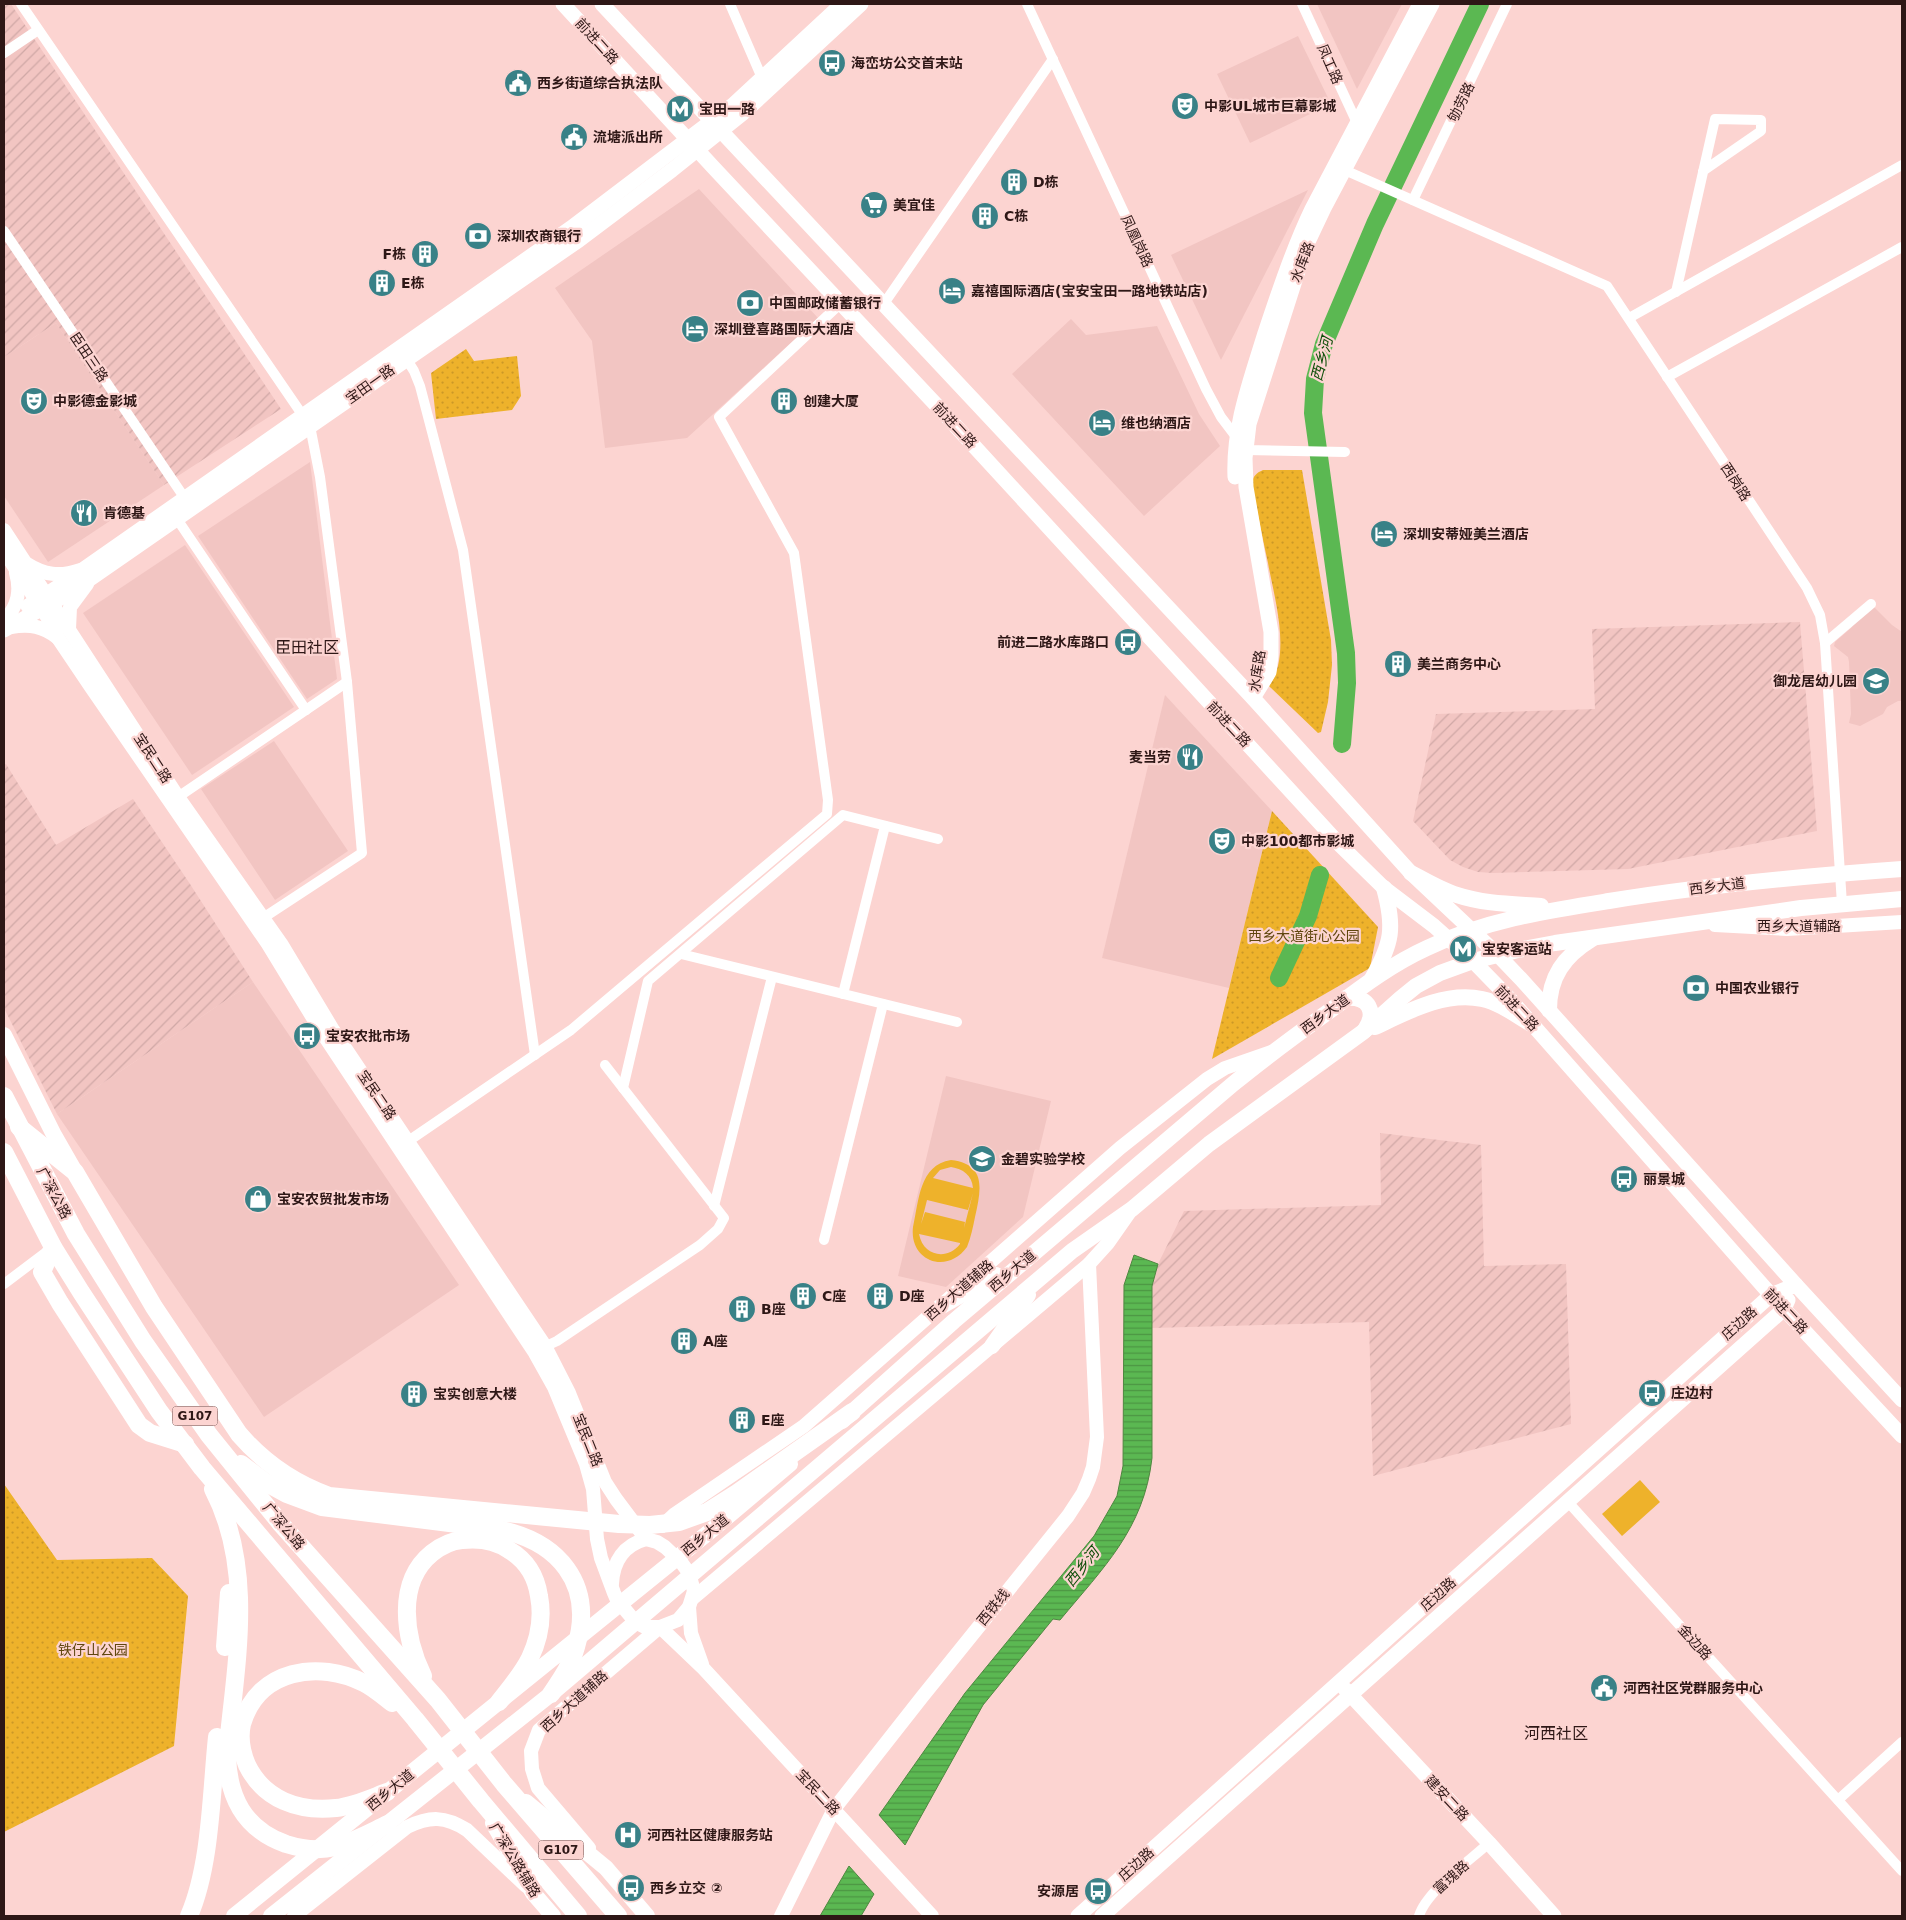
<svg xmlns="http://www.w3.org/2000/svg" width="1906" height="1920" viewBox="0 0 1906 1920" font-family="'DejaVu Sans','Noto Sans SC',sans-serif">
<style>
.built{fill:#f2c5c2}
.industrial{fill:url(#industrial-furrows)}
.grass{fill:#eeb22b;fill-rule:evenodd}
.park{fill:url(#park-dots)}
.water{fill:url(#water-rules);stroke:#4e8840}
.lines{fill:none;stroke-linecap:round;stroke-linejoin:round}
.river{stroke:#5bb852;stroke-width:18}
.minor{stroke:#fff;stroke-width:10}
.tertiary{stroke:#fff;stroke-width:14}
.secondary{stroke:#fff;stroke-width:15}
.primary{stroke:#fff;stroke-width:16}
.trunk{stroke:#fff;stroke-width:18}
.labels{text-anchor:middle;stroke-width:4.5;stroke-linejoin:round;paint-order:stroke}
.shield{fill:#fcd4d1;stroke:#6c504e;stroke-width:1}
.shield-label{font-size:12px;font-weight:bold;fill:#2e1716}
.street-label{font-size:14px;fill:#2e1716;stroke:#fcd4d1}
.poi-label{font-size:14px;font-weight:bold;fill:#2e1716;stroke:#fcd4d1;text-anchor:start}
.park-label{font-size:14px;fill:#60460e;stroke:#fcd4d1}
.water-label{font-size:15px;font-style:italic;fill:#0d4e08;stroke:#fcd4d1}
.quarter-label{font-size:16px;fill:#2e1716;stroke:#fcd4d1}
</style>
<defs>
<pattern id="industrial-furrows" width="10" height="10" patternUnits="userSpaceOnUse" patternTransform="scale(1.25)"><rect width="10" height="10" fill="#f2c5c2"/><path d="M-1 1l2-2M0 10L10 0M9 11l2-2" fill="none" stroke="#d0a8a6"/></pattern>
<pattern id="park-dots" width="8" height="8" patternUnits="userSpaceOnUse" patternTransform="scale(1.25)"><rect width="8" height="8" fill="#eeb22b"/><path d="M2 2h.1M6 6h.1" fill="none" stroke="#cc9826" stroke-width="1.8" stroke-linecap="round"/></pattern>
<pattern id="water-rules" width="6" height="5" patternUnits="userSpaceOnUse" patternTransform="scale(1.25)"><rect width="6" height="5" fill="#5bb852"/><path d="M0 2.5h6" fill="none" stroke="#4c9543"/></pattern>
</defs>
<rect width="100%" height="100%" fill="#fcd4d1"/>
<g class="built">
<path d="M1317 4H1402L1357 89Z"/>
<path d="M1298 36 1331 104 1250 143 1217 74Z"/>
<path d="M699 189 818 318 687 438 605 448 592 341 555 288Z"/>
<path d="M1308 190 1221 360 1171 255Z"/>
<path d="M1071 319 1086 335 1157 326 1199 414 1220 446 1144 516 1012 374Z"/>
<path d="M56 323 164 485 48 562 4 496V357Z"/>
<path d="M310 462 337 679 307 699 198 536Z"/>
<path d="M185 545 294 707 192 775 83 613Z"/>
<path d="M1871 604 1892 625 1902 632V701H1898L1887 707 1883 714 1860 726 1849 723 1851 714 1849 662 1848 657 1834 646 1835 642 1851 628Z"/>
<path d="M1165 695 1272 811 1229 988 1102 958Z"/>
<path d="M274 741 348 851 275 900 201 789Z"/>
<path d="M253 982 459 1285 264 1417 57 1114Z"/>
<path d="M946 1076 1051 1101 1023 1217 946 1287 898 1276Z"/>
</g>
<g class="industrial">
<path d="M4 4H11L281 409 164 485 56 323 4 357Z"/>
<path d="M1800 622 1817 831 1628 869 1493 873 1478 872 1463 867 1450 860 1413 821 1436 714 1595 709 1592 629Z"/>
<path d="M6 764 56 845 133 799 190 884 253 982 57 1114 4 1008V765Z"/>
<path d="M1380 1133 1481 1145 1484 1266 1566 1264 1571 1424 1373 1476 1369 1322 1152 1328V1285L1158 1264 1184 1211 1381 1205Z"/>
</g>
<g class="grass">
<path d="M951 1160C987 1164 981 1190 975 1217 973 1227 971 1237 967 1247 947 1275 909 1261 913 1227 919 1201 919 1165 951 1160ZM951 1167C963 1169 972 1175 973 1188L933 1178 940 1170ZM973 1193 964 1228 965 1222 925 1212 921 1224 927 1200 968 1210ZM919 1234 960 1243V1244C947 1261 923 1256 919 1234Z"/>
<path d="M1640 1480 1660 1502 1622 1536 1602 1514Z"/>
</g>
<g class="park">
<path d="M466 349 474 361 517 356 521 396 512 410 436 419 431 373Z"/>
<path d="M1263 470H1302L1331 640 1332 665 1328 702 1321 732 1318 733 1269 686C1292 655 1274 597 1268 563 1262 536 1257 510 1252 484 1253 476 1256 473 1263 470Z"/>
<path d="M1272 811 1378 927 1370 968 1212 1059Z"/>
<path d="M4 1484 57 1560 152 1558 188 1596 174 1746 4 1832Z"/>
</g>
<g class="water">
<path d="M1134 1255 1158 1264 1152 1286V1458C1144 1529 1103 1568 1060 1620L1053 1619 983 1705 905 1845 879 1815 965 1693 1094 1536 1117 1496 1123 1466 1124 1285Z"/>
<path d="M849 1866 874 1894 861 1916H820Z"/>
</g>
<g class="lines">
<g class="river">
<path d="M1342 744 1347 683 1346 653 1313 413 1315 379 1324 344 1375 224 1480 4"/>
<path d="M1279 978 1308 916 1320 875"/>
</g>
<g class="minor">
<path d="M21 4 310 426 320 477 347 682 362 853 263 918"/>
<path d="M730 4 762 78"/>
<path d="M1027 4 1206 389 1221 417 1246 450 1345 452"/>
<path d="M1302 4 1357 123"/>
<path d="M4 53 38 30"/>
<path d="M1340 168 1607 286 1807 588 1820 615 1825 643 1842 904"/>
<path d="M1413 200 1507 4"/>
<path d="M4 231 188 503"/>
<path d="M1676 292 1715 119 1761 120V131L1703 171"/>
<path d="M883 305 1053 59"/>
<path d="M1629 318 1902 165"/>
<path d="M404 355 414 371 420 386 463 550 535 1055"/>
<path d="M1667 377 1902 247"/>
<path d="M177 519 306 710"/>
<path d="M1825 643 1871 604"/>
<path d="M178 797 347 682"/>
<path d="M681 954 957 1022"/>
<path d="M843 994 885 826"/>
<path d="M623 1088 648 981 843 815 938 839"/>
<path d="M404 1144 571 1030 827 814 828 800 794 553 719 417 841 303"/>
<path d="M714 1206 772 977"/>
<path d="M824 1240 883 1004"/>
<path d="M4 1284 49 1250"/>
<path d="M540 1349 557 1341 700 1245 718 1229 724 1218 605 1065"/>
<path d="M1568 1502 1902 1871"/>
<path d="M1838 1800 1902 1742"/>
<path d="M1419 1916C1426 1892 1469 1861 1489 1843"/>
</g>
<g class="tertiary">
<path d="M4 530 178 797 282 945 333 1030 545 1346 569 1393 605 1482 616 1499 646 1539 657 1542 665 1547 681 1562 689 1573 694 1591 689 1607 691 1633 702 1664"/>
<path d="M4 551 49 620 58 638 91 687 268 944 321 1031 535 1353 554 1387 586 1464 593 1489 597 1539 601 1558 614 1593 617 1600 633 1619 639 1624 645 1627H660L704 1669 932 1916"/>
<path d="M27 564C44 575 60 577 80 570"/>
<path d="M6 619C18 605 21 591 16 573"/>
<path d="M11 627C30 624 43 626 58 638"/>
<path d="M69 629 70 607 87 584"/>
<path d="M1715 925 1787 929 1902 922"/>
<path d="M662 1526 675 1514 804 1426 1120 1148 1207 1079 1225 1068 1271 1052"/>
<path d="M612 1584C613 1561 624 1545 646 1539"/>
<path d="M692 1599 1089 1264 1108 1243 1129 1213"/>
<path d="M589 1848 538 1788 532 1769 531 1751 539 1730 660 1627 678 1620 689 1607"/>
<path d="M294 1916 407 1827C430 1816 445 1816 467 1830L526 1886"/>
<path d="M781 1916 834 1809 922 1697 1068 1516 1083 1493 1089 1479 1093 1467 1097 1437 1089 1264"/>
</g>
<g class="secondary">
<path d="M563 4 713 167 940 409 1341 846 1384 888 1434 926 1473 961 1509 998 1771 1295 1902 1436"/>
<path d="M602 4 1253 698 1411 873 1498 955 1521 979 1796 1285 1902 1400"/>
<path d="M1235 477C1233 426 1250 382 1265 333 1279 291 1293 249 1312 209L1420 4"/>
<path d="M28 606 64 583 571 228 733 105 842 4"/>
<path d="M4 630 71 592 579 240 672 170 742 114 861 4"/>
<path d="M1253 698 1269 672 1271 656V632L1246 487 1245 458 1249 424 1306 246 1324 208 1432 4"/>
<path d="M1345 1689 1489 1843 1554 1916"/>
<path d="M1078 1916 1771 1295 1796 1285"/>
<path d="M1102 1916 1784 1309 1788 1300"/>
</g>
<g class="primary">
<path d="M1411 873C1426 881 1441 890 1457 895 1484 904 1513 904 1541 906"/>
<path d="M1372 979C1392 943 1395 928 1384 888"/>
<path d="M1346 998C1369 996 1377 1012 1365 1030"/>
<path d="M1549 1010C1549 977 1564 956 1592 939"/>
<path d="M1375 1027C1407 1012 1445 991 1482 999 1501 1003 1517 1016 1533 1025"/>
<path d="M4 1035 54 1135 74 1170"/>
<path d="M940 1307 996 1275"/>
<path d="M992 1346 1028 1295"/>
<path d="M842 1421 954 1321 1233 1084C1266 1057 1300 1032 1335 1007 1364 985 1394 963 1427 948 1486 920 1546 911 1609 901 1707 885 1804 876 1902 869"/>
<path d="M526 1802 606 1868 647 1916"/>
<path d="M493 1823 533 1893 553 1916"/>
<path d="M234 1916 714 1528 790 1464"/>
<path d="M271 1916 551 1694 1072 1251 1132 1209 1209 1144 1363 1032 1400 999 1416 986 1440 973 1473 961 1518 950 1555 943 1801 908 1902 899"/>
</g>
<g class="trunk">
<path d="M4 1096 76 1234 143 1341 209 1435 281 1524 438 1700 504 1784 618 1916"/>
<path d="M19 1127 75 1172 154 1307 239 1434C264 1463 293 1483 329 1496L619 1524 650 1525 679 1522 707 1512 737 1493 852 1412"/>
<path d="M4 1152 53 1247 81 1292 159 1411 202 1468 415 1719 481 1801 578 1916"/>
<path d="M53 1247 42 1272 60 1303 139 1425 150 1433 185 1444"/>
<path d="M241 1464 265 1482 287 1494 322 1507 497 1529C558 1541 595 1583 576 1647 571 1665 561 1679 551 1694"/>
<path d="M213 1489C256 1571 235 1667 227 1755 228 1797 244 1829 286 1844 302 1849 319 1851 335 1847 353 1842 371 1832 388 1824"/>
<path d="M225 1647 229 1593"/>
<path d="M423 1676C405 1639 395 1583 432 1553 441 1546 450 1541 462 1540 480 1538 495 1540 509 1550 526 1560 536 1576 539 1596 543 1617 539 1639 530 1658 522 1674 510 1688 499 1702"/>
<path d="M387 1792C371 1798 354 1806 336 1808 299 1812 264 1800 247 1765 242 1753 239 1737 242 1724 258 1669 319 1660 364 1683 374 1688 383 1696 392 1703"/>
<path d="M189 1916C211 1865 211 1794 217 1737"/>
</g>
</g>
<defs>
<g id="bus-disc" transform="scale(1.4375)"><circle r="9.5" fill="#398187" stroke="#fcd4d1"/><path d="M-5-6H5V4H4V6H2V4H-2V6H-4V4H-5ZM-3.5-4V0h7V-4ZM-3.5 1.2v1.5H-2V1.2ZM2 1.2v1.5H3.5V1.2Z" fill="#fff"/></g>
<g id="civic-disc" transform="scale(1.4375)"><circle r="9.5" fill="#398187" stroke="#fcd4d1"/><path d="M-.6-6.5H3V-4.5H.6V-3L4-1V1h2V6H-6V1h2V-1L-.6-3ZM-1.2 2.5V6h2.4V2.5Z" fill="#fff"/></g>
<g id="theatre-disc" transform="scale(1.4375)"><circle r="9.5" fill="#398187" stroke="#fcd4d1"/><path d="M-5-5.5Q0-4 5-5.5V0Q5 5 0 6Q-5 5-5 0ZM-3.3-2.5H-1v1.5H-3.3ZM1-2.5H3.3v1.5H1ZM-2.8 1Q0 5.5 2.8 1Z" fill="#fff"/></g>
<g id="metro-disc" transform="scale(1.4375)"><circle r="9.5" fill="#398187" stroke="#fcd4d1"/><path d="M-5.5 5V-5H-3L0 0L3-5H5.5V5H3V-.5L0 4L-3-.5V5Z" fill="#fff"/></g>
<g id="building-disc" transform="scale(1.4375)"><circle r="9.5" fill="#398187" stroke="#fcd4d1"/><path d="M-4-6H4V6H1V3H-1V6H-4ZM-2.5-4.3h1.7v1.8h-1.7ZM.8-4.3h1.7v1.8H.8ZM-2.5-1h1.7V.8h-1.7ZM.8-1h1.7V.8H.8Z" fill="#fff"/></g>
<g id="supermarket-disc" transform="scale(1.4375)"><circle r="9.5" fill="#398187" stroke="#fcd4d1"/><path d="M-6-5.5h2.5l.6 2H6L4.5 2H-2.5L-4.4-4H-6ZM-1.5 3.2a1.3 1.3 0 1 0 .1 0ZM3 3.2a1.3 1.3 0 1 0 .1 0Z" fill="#fff"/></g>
<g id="bank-disc" transform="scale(1.4375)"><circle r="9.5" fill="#398187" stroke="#fcd4d1"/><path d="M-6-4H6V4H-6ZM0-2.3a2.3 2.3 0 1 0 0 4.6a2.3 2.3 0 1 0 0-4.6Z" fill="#fff"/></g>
<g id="hotel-disc" transform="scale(1.4375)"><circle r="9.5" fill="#398187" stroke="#fcd4d1"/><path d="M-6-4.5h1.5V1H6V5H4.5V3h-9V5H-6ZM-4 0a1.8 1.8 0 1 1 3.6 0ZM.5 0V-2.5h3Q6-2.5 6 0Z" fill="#fff"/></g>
<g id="restaurant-disc" transform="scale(1.4375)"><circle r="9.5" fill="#398187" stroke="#fcd4d1"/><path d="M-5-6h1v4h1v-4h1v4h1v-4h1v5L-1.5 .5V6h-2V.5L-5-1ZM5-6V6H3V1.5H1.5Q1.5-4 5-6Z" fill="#fff"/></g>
<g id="school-disc" transform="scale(1.4375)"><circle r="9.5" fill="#398187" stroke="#fcd4d1"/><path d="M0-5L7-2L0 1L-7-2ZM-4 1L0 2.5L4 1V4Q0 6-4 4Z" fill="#fff"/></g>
<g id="shop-disc" transform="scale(1.4375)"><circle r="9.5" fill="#398187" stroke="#fcd4d1"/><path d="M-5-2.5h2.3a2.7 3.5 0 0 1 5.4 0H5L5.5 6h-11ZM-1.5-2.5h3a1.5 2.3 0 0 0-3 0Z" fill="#fff"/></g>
<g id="hospital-disc" transform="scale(1.4375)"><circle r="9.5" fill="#398187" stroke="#fcd4d1"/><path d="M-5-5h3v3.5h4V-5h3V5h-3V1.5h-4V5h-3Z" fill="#fff"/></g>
</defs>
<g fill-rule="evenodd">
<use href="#bus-disc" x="832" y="63"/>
<use href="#civic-disc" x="518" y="83"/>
<use href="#theatre-disc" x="1185" y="106"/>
<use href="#metro-disc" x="680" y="109"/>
<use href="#civic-disc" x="574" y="137"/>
<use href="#building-disc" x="1014" y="182"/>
<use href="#supermarket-disc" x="874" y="205"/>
<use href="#building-disc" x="985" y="216"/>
<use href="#bank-disc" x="478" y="236"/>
<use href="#building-disc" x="425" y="254"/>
<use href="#building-disc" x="382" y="283"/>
<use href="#hotel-disc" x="952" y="291"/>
<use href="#bank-disc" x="750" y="303"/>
<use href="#hotel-disc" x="695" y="329"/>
<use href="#theatre-disc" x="34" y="401"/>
<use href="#building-disc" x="784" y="401"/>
<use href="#hotel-disc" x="1102" y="423"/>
<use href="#restaurant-disc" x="84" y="513"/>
<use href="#hotel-disc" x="1384" y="534"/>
<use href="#bus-disc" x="1128" y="642"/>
<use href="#building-disc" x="1398" y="664"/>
<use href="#school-disc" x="1876" y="681"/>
<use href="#restaurant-disc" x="1190" y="757"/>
<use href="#theatre-disc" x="1222" y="841"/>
<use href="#metro-disc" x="1463" y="949"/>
<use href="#bank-disc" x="1696" y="988"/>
<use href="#bus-disc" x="307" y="1036"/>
<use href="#school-disc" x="982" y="1159"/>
<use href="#bus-disc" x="1624" y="1179"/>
<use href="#shop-disc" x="258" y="1199"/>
<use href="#building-disc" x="803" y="1296"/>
<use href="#building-disc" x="880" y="1296"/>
<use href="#building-disc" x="742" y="1309"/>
<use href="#building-disc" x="684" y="1341"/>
<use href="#bus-disc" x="1652" y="1393"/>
<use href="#building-disc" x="414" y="1394"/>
<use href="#building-disc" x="742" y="1420"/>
<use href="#civic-disc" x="1604" y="1688"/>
<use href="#hospital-disc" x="628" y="1835"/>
<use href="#bus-disc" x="631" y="1888"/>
<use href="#bus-disc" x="1098" y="1891"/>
</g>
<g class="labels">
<g class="shield">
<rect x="172.5" y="1406.5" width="45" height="19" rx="4"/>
<rect x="538.5" y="1840.5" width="45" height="19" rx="4"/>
</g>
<g class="shield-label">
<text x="195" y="1420">G107</text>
<text x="561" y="1854">G107</text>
</g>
<g class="street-label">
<text transform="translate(597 41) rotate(48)" y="5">前进二路</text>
<text transform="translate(1330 64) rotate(66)" y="5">凤工路</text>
<text transform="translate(1461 102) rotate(-64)" y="5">劬劳路</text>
<text transform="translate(1137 241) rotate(65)" y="5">凤凰岗路</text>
<text transform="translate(1302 262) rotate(-69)" y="5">水库路</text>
<text transform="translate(89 357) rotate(56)" y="5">臣田三路</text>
<text transform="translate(370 384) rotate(-35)" y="5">宝田一路</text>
<text transform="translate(955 425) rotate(47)" y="5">前进二路</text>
<text transform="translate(1736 482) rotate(57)" y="5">西岗路</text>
<text transform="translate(1257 671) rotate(-81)" y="5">水库路</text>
<text transform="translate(1229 724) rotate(47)" y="5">前进二路</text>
<text transform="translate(153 758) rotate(57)" y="5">宝民二路</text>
<text transform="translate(1717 886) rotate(-7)" y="5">西乡大道</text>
<text x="1799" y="931">西乡大道辅路</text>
<text transform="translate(1517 1008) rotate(47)" y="5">前进二路</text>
<text transform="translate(1325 1014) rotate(-36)" y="5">西乡大道</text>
<text transform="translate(377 1095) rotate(56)" y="5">宝民二路</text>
<text transform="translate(54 1193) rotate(62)" y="5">广深公路</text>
<text transform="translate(1012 1271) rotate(-40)" y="5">西乡大道</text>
<text transform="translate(959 1290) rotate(-41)" y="5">西乡大道辅路</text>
<text transform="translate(1786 1311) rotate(47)" y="5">前进二路</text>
<text transform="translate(1739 1323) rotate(-42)" y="5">庄边路</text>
<text transform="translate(588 1440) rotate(68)" y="5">宝民二路</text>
<text transform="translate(284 1526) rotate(50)" y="5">广深公路</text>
<text transform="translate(705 1535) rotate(-39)" y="5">西乡大道</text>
<text transform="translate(1438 1594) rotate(-42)" y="5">庄边路</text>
<text transform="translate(993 1607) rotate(-51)" y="5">西铁线</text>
<text transform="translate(1695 1642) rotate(48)" y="5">金边路</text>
<text transform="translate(574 1701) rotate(-42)" y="5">西乡大道辅路</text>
<text transform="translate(390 1790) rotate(-39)" y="5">西乡大道</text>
<text transform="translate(818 1792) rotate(47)" y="5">宝民二路</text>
<text transform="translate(1447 1798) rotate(47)" y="5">建安二路</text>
<text transform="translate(515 1860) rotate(59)" y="5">广深公路辅路</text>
<text transform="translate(1136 1864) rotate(-42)" y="5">庄边路</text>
<text transform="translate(1451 1877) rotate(-42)" y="5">富瑰路</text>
</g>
<g class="poi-label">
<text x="851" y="68">海峦坊公交首末站</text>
<text x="537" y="88">西乡街道综合执法队</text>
<text x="1204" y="111">中影UL城市巨幕影城</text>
<text x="699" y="114">宝田一路</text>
<text x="593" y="142">流塘派出所</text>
<text x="1033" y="187">D栋</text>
<text x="893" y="210">美宜佳</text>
<text x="1004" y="221">C栋</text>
<text x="497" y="241">深圳农商银行</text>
<text x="406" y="259" text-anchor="end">F栋</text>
<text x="401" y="288">E栋</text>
<text x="971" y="296">嘉禧国际酒店(宝安宝田一路地铁站店)</text>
<text x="769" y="308">中国邮政储蓄银行</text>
<text x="714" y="334">深圳登喜路国际大酒店</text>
<text x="53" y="406">中影德金影城</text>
<text x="803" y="406">创建大厦</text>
<text x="1121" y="428">维也纳酒店</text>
<text x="103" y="518">肯德基</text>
<text x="1403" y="539">深圳安蒂娅美兰酒店</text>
<text x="1109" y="647" text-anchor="end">前进二路水库路口</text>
<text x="1417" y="669">美兰商务中心</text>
<text x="1857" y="686" text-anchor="end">御龙居幼儿园</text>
<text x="1171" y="762" text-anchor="end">麦当劳</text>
<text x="1241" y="846">中影100都市影城</text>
<text x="1482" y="954">宝安客运站</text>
<text x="1715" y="993">中国农业银行</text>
<text x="326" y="1041">宝安农批市场</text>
<text x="1001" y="1164">金碧实验学校</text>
<text x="1643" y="1184">丽景城</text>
<text x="277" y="1204">宝安农贸批发市场</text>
<text x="822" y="1301">C座</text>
<text x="899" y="1301">D座</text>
<text x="761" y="1314">B座</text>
<text x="703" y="1346">A座</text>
<text x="1671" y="1398">庄边村</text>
<text x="433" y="1399">宝实创意大楼</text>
<text x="761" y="1425">E座</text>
<text x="1623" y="1693">河西社区党群服务中心</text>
<text x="647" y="1840">河西社区健康服务站</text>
<text x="650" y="1893">西乡立交 ②</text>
<text x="1079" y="1896" text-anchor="end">安源居</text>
</g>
<g class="park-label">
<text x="1304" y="941">西乡大道街心公园</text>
<text x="93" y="1655">铁仔山公园</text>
</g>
<g class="water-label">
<text transform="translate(1322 359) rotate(-75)" y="5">西乡河</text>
<text transform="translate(1082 1567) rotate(-51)" y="5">西乡河</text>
</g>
<g class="quarter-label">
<text x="307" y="653">臣田社区</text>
<text x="1556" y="1739">河西社区</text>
</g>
</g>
<rect width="1906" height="1920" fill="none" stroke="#2e1716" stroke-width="10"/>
</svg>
